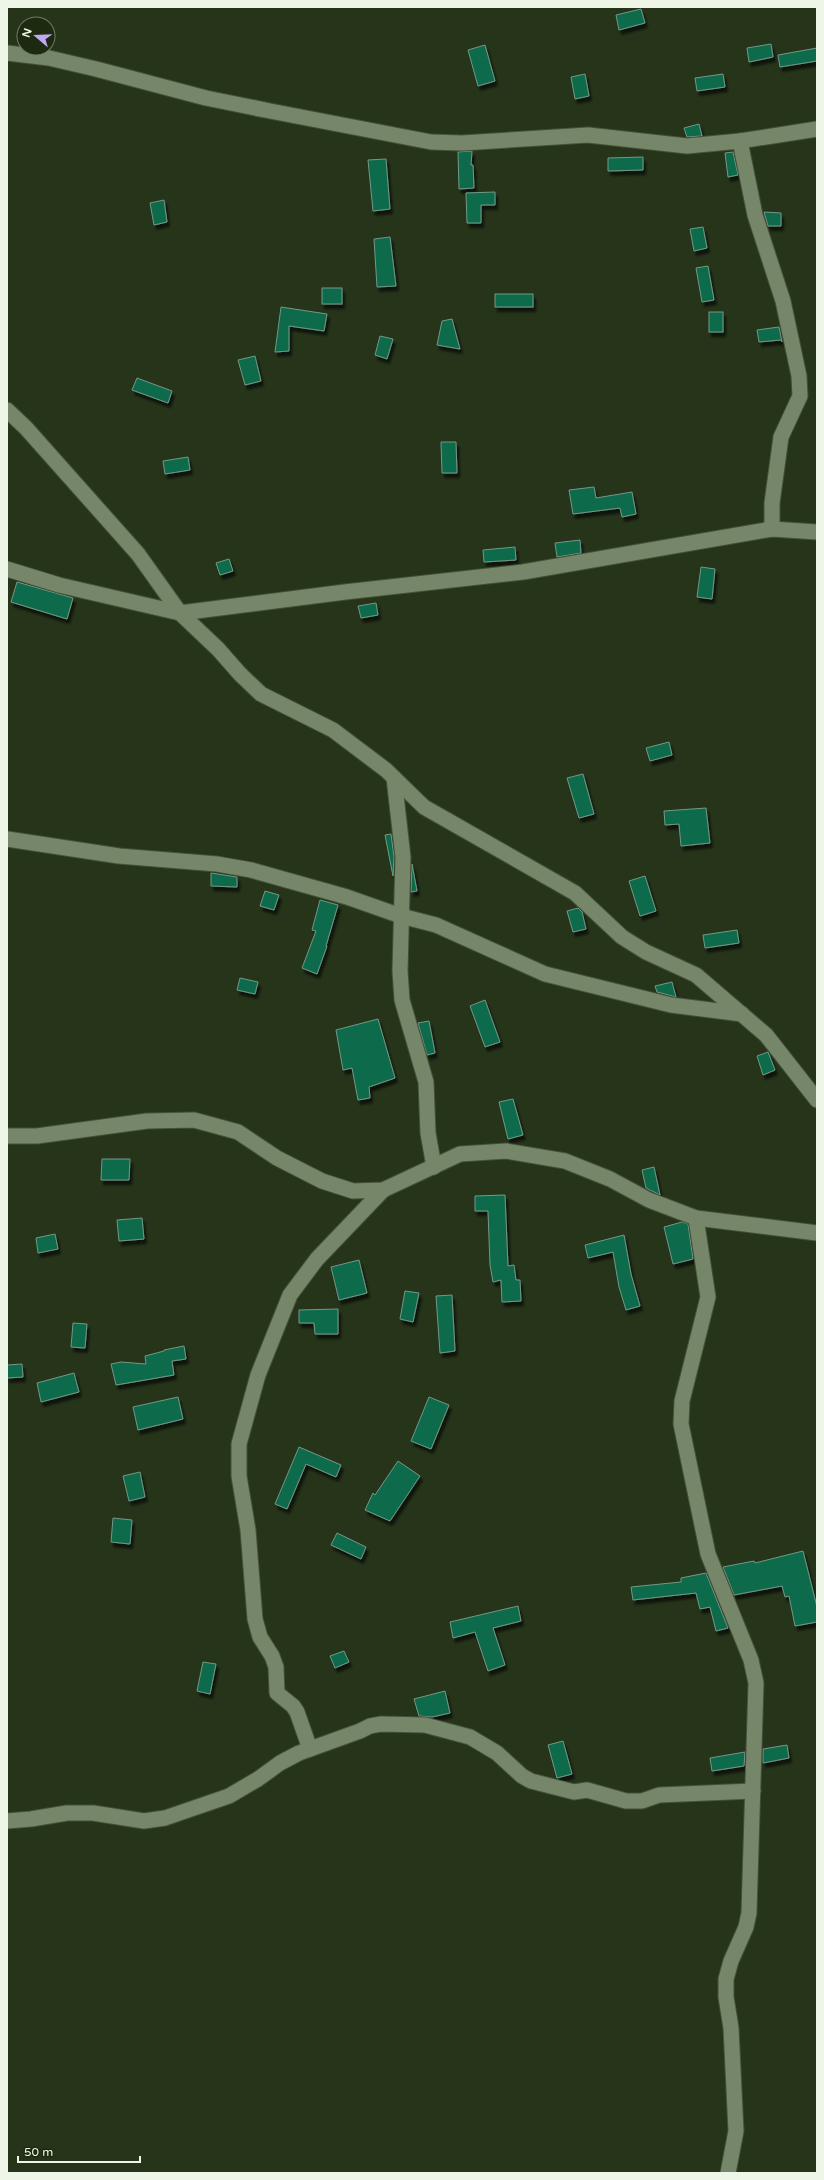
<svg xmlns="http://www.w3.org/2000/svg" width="824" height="2180" viewBox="0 0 824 2180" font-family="'Varela Round',sans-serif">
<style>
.building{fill:#0d6a4c;stroke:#739887;filter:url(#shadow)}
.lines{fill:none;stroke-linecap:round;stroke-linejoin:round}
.street-casing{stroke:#45513a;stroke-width:17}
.street{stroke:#768769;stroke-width:15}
</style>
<defs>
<filter id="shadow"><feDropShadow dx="2.5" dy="4.5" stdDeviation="1" flood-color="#0009"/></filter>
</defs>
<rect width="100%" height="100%" fill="#26341a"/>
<g class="building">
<path d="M641 9 645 23 619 30 616 15Z"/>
<path d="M771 44 773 57 749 62 747 48Z"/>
<path d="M485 45 495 81 478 86 468 50Z"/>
<path d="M817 48V61L780 67 778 55Z"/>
<path d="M585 74 589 96 575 99 571 77Z"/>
<path d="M723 74 725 87 697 91 695 78Z"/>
<path d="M699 124 702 136 687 137 684 128Z"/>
<path d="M472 151 471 165H473L474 188 459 189 458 152Z"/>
<path d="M733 152 738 175 728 177 725 153Z"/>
<path d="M643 157V170L608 171V158Z"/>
<path d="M386 159 390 209 373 211 368 160Z"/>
<path d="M495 192V205H481V223H467L466 193Z"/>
<path d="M164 200 167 222 154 225 150 203Z"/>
<path d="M764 212 781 213V226H768Z"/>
<path d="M703 227 707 248 694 251 690 229Z"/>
<path d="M390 237 396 286 377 287 374 239Z"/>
<path d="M708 266 714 300 702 302 696 268Z"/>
<rect x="322" y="288" width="20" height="16"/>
<rect x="495" y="294" width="38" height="13"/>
<path d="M281 307 327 314 324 331 289 326V351L275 352Z"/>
<rect x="709" y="312" width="14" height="20"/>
<path d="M452 319 460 349 437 345 442 321Z"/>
<path d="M779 327 782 342 781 340 759 342 757 330Z"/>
<path d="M380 336 393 339 387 359 375 355Z"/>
<path d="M255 356 261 381 245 385 238 360Z"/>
<path d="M137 378 172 391 168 403 132 390Z"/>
<path d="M441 442H456L457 473H442Z"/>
<path d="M188 457 190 470 165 474 163 461Z"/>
<path d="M594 487 596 498 632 492 636 514 622 517 620 508 573 514 569 490Z"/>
<path d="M580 540 581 553 557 557 555 543Z"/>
<path d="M515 547 516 560 484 562 483 550Z"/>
<path d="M229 559 233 571 220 575 216 563Z"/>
<path d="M701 567 715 569 712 599 697 597Z"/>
<path d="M17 582 73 598 67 619 11 602Z"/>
<path d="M376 603 378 615 361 618 358 606Z"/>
<path d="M669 742 672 755 650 761 646 748Z"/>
<path d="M583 774 594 814 579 818 567 778Z"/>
<path d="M706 808 710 843 681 846 679 824 665 825 664 811Z"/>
<path d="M391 834 394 857 393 876 385 835Z"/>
<path d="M412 864 417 891 411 892Z"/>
<path d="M211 873 237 877V887L211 886Z"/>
<path d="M645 876 656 911 640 916 629 881Z"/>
<path d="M265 891 279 895 274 910 260 906Z"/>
<path d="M320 900 338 905 326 946H327L317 974 302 968 316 931 312 930Z"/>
<path d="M578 908 582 912 586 929 573 932 567 911Z"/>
<path d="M737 930 739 943 705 948 703 935Z"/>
<path d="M240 978 258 982 255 994 237 990Z"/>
<path d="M672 982 676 997 657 992 655 986Z"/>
<path d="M485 1000 500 1042 485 1047 470 1006Z"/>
<path d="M378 1019 395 1078 369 1087 370 1098 358 1100 352 1068 343 1070 336 1030Z"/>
<path d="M429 1021 435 1053 427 1055 418 1023Z"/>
<path d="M768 1052 775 1070 763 1075 757 1056Z"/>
<path d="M513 1099 523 1135 508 1139 499 1102Z"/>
<path d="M102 1159H130L129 1180H101Z"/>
<path d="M654 1167 660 1195 646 1188 642 1170Z"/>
<path d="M505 1195 508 1266 514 1265 516 1280H520L521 1301 502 1302 501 1280 493 1282 490 1265 488 1211H475V1196Z"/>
<path d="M142 1218 144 1239 119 1241 117 1220Z"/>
<path d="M682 1222 688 1224 693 1259 673 1264 664 1227Z"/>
<path d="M55 1234 58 1249 38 1253 36 1238Z"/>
<path d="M624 1235 631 1274 640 1306 626 1310 619 1287 613 1252 588 1258 585 1245Z"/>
<path d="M359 1260 367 1293 339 1300 331 1267Z"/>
<path d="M405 1291 419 1293 413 1322 400 1319Z"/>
<path d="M452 1295 455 1351 440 1353 436 1296Z"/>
<path d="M338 1309V1334H315L314 1323H299V1310Z"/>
<path d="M73 1323 87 1324 85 1348 71 1347Z"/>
<path d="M184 1346 186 1359 172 1361 174 1375 116 1385 111 1364 121 1362 146 1364 145 1356 164 1351V1350Z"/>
<path d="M22 1364 23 1377 7 1378V1365Z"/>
<path d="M74 1373 79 1392 41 1402 37 1383Z"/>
<path d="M178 1397 183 1419 138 1430 133 1407Z"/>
<path d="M429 1397 449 1405 431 1449 411 1441Z"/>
<path d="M299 1447 341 1465 336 1477 306 1464 287 1509 275 1504Z"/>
<path d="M398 1461 420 1476 390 1521 365 1510 373 1493 375 1495Z"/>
<path d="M140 1472 145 1497 129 1501 123 1476Z"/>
<path d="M113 1518 132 1520 130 1544 111 1542Z"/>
<path d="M337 1533 366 1547 361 1559 331 1545Z"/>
<path d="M803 1551 817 1607V1622L795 1626 789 1596 785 1597 782 1586 734 1595 723 1567 754 1561 755 1563Z"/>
<path d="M706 1573 728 1628 716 1631 710 1607 700 1609 696 1593 633 1600 631 1587 681 1582V1578Z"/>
<path d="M518 1606 521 1621 493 1628 505 1665 488 1671 475 1632 453 1638 450 1622Z"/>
<path d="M344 1651 349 1662 335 1668 330 1656Z"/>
<path d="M203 1662 216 1664 210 1694 197 1691Z"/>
<path d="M445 1691 450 1713 432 1717 419 1716 414 1699Z"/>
<path d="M563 1741 572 1774 557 1778 548 1745Z"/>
<path d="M787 1745 789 1758 763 1763V1749Z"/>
<path d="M745 1752 744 1766 712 1771 710 1758Z"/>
</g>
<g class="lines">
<g class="street-casing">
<g id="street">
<path d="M7 53 49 58 96 69 206 98 270 111 431 142 462 143 588 135 687 146 740 141 817 129"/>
<path d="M740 141 755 215 783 301 799 376 800 396 781 437 772 503V529"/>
<path d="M7 410 26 428 138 554 180 613 345 592 523 572 772 529 817 532"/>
<path d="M7 569 59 585 180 613 218 649 240 674 261 694 333 730 386 770 424 807 575 893 622 937 646 952 696 975 766 1035 817 1100"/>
<path d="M394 778 403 857 400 971 402 1000 426 1082 428 1133 434 1167"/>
<path d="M7 839 119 856 217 864 251 870 347 897 401 916 436 925 545 974 671 1005 742 1014"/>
<path d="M7 1136H37L147 1121 194 1120 238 1132 277 1158 322 1181 353 1191 383 1190 460 1154 506 1151 565 1161 610 1179 649 1200 696 1218 817 1233"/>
<path d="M696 1218 708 1297 682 1401 681 1424 708 1554 751 1660 756 1683 749 1913 746 1927 731 1961 726 1979V1997L731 2028 736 2131 728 2173"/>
<path d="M310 1749 297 1712 293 1706 277 1693 276 1667 272 1656 260 1637 255 1619 248 1530 239 1476V1444L258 1375 290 1295 317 1259 383 1190"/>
<path d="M7 1821 31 1819 67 1813H93L144 1821 165 1818 229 1796 258 1779 280 1763 299 1753 360 1731 370 1726 381 1724 425 1725 470 1737 497 1753 522 1776 531 1781 574 1792 587 1790 626 1801H642L659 1795 753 1791"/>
</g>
</g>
<use href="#street" class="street"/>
</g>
<rect width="824" height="2180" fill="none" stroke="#eef7e7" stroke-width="16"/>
<g transform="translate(36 36) rotate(289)"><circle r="19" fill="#1d2a10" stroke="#717c66"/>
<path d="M0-3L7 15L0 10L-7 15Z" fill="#c0a8f4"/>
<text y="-6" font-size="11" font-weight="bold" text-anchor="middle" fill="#eef7e7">N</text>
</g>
<path d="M18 2156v6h122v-6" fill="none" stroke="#eef7e7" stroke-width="2"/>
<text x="24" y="2156" font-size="12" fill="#eef7e7" stroke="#1d2a10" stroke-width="3" paint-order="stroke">50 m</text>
</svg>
